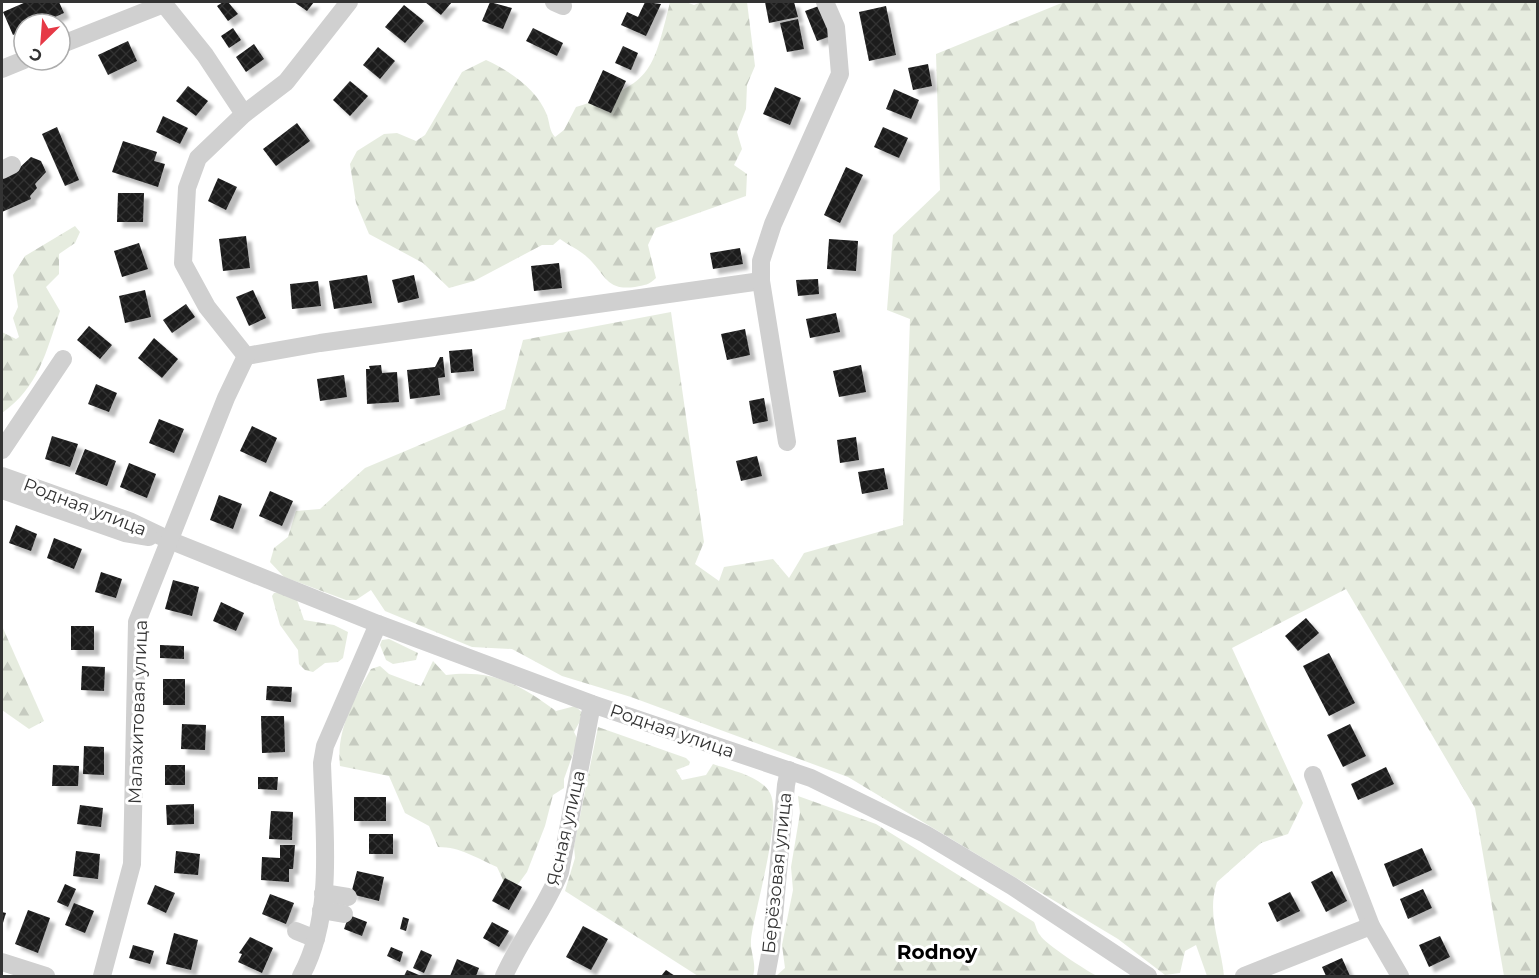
<svg xmlns="http://www.w3.org/2000/svg" width="1539" height="978" viewBox="0 0 1539 978" font-family="Montserrat,sans-serif">
<style>
.forest{fill:url(#forest-firs)}
.building{fill:url(#building-cross-hatch);filter:url(#shadow)}
.lines{fill:none;stroke-linecap:round;stroke-linejoin:round}
.minor{stroke:#d0d0d0;stroke-width:18}
.labels{text-anchor:middle;stroke-width:6;stroke-linejoin:round;paint-order:stroke}
.street-label{font-size:18px;fill:#333;stroke:#fff}
.neighbourhood-label{font-size:20px;font-weight:bold;fill:#000;stroke:#fff}
</style>
<defs>
<pattern id="forest-firs" width="22" height="20" patternUnits="userSpaceOnUse" patternTransform="scale(1.5)"><rect width="22" height="20" fill="#e6ecdf"/><path d="M5 1l3.5 6h-7zM16 11l3.5 6h-7z" fill="#c6cbc0"/></pattern>
<pattern id="building-cross-hatch" width="8" height="8" patternUnits="userSpaceOnUse" patternTransform="scale(1.5)"><rect width="8" height="8" fill="#1a1a1a"/><path d="M0 0l8 8M0 8l8-8" fill="none" stroke="#333"/></pattern>
<filter id="shadow"><feDropShadow dx="5.5" dy="5.5" stdDeviation="1.5" flood-color="#0004"/></filter>
</defs>
<rect width="100%" height="100%" fill="#fff"/>
<g class="forest">
<path d="M670 2H686L694 5 701 2H747L755 66 747 85 746 109 737 132 742 149 734 165 747 174 746 196 656 228 648 245 656 278C649 285 645 285 635 287 605 291 606 274 587 257 580 250 568 245 560 239L553 245H542L474 281 449 288 423 263 369 234 356 203 350 164 357 151 384 134 397 133 416 141 425 135 462 72 486 60C510 71 537 89 547 115 550 124 549 130 555 137L564 130 576 107C651 84 652 75 670 2Z"/>
<path d="M1064 2H1537V976H1504L1475 808 1346 589 1232 648 1303 803 1288 834 1261 843 1217 882C1206 915 1221 943 1224 976H1207L1196 945 1185 951 1180 973 1165 975 1118 939 848 777 631 697 562 676 512 649 472 647 385 611 371 590 356 600H346L284 577 270 562 274 548 288 537 296 511 320 509 365 468 505 409 523 340 671 312 704 542 695 564 719 581 724 567 773 559 789 578 804 553 903 525 910 319 887 310 893 235 940 190 936 54Z"/>
<path d="M75 226 80 232 75 243 59 254V274L46 287 60 311C46 352 39 387 2 413V332L16 339 19 337 13 318 18 307 13 275 25 256Z"/>
<path d="M282 592 297 600 304 620 334 625 348 632 343 658 338 662 325 663 313 672 305 670 299 664 298 650 280 625 272 596 274 593Z"/>
<path d="M2 626 44 721 29 729 2 710Z"/>
<path d="M389 639 418 653 416 660 393 664 386 660 380 645 382 640Z"/>
<path d="M433 661 446 675C492 669 520 684 556 711L575 706 584 714 574 732 578 740 564 779V788L553 795 545 826 527 872 516 887 504 882 497 867C476 858 461 847 438 847L429 826 405 813 389 776 340 766C336 730 354 699 371 669L380 666 389 674 421 686Z"/>
<path d="M598 727 686 758 690 762 689 765 676 770 682 780 706 775 713 764C730 770 761 776 770 793 783 817 754 911 751 940 750 953 757 963 753 976H698L565 891 575 858 574 846Z"/>
<path d="M798 796 876 824 1034 922C1036 926 1037 932 1040 935 1045 944 1087 971 1097 976H776L785 968 782 945 793 890 791 867 800 813Z"/>
</g>
<g class="building">
<path d="M26 2H59L64 13 39 24H24V31L13 35 3 12Z"/>
<path d="M223 2H228L238 14 228 21 217 6Z"/>
<path d="M294 2H314L307 11Z"/>
<path d="M425 2H452L441 15Z"/>
<path d="M490 2 512 8 503 29 482 21Z"/>
<path d="M645 2 661 4 646 36 621 25 627 12 638 17Z"/>
<path d="M765 2H794L798 17 769 23Z"/>
<path d="M404 5 424 21 405 43 385 27Z"/>
<path d="M819 6 831 36 817 41 805 11Z"/>
<path d="M886 6 896 55 869 61 859 12Z"/>
<path d="M798 19 804 49 787 52 780 23Z"/>
<path d="M233 28 241 40 229 48 221 36Z"/>
<path d="M533 28 563 43 557 56 526 41Z"/>
<path d="M128 41 137 61 108 75 98 55Z"/>
<path d="M254 44 264 59 246 72 236 57Z"/>
<path d="M623 46 638 53 631 70 615 63Z"/>
<path d="M378 47 395 61 380 79 363 65Z"/>
<path d="M928 64 932 86 913 90 908 68Z"/>
<path d="M603 70 626 81 611 113 588 103Z"/>
<path d="M350 81 368 96 350 116 333 100Z"/>
<path d="M188 86 208 101 196 116 176 101Z"/>
<path d="M775 87 801 98 790 125 763 114Z"/>
<path d="M894 89 919 100 911 119 886 109Z"/>
<path d="M163 116 188 128 180 144 156 132Z"/>
<path d="M297 123 310 141 276 166 263 149Z"/>
<path d="M57 127 79 180 65 186 42 134Z"/>
<path d="M883 127 908 138 899 158 874 147Z"/>
<path d="M123 141 157 152 154 161 165 164 158 187 112 172Z"/>
<path d="M31 157 41 161 46 172 35 184 37 188 30 196 31 199 2 212V178L16 171Z"/>
<path d="M846 167 863 175 840 223 824 215Z"/>
<path d="M218 178 237 187 226 210 208 201Z"/>
<path d="M118 193H144L143 222H117Z"/>
<path d="M246 236 250 268 223 271 219 239Z"/>
<path d="M829 239 858 241 856 271 827 269Z"/>
<path d="M139 243 148 269 122 277 114 251Z"/>
<path d="M740 248 743 264 713 269 710 253Z"/>
<path d="M559 263 562 288 534 291 531 266Z"/>
<path d="M367 275 372 303 334 309 329 281Z"/>
<path d="M414 275 419 298 398 303 392 280Z"/>
<path d="M818 279 819 294 798 296 796 280Z"/>
<path d="M318 281 321 306 292 309 290 284Z"/>
<path d="M145 290 151 317 125 323 119 296Z"/>
<path d="M253 290 266 318 249 326 236 297Z"/>
<path d="M186 304 195 317 172 333 163 320Z"/>
<path d="M836 313 840 332 810 338 806 319Z"/>
<path d="M89 326 112 345 100 359 77 340Z"/>
<path d="M745 329 750 355 727 360 721 334Z"/>
<path d="M154 338 178 359 162 378 138 358Z"/>
<path d="M472 349 474 371 451 373 449 351Z"/>
<path d="M440 357H443L445 377 438 378 440 395 410 399 407 370 435 367Z"/>
<path d="M381 365 382 373 397 372 399 402 367 404 366 369H370L369 366Z"/>
<path d="M861 365 866 392 839 397 833 371Z"/>
<path d="M344 375 347 397 320 401 317 379Z"/>
<path d="M96 384 117 393 109 412 88 404Z"/>
<path d="M764 398 768 421 753 424 749 401Z"/>
<path d="M159 419 184 429 174 453 149 443Z"/>
<path d="M252 426 277 438 266 463 240 451Z"/>
<path d="M52 436 78 444 70 467 45 459Z"/>
<path d="M856 437 859 460 840 463 837 440Z"/>
<path d="M85 449 116 461 107 486 75 474Z"/>
<path d="M757 456 762 476 741 481 736 461Z"/>
<path d="M129 463 156 474 147 498 120 487Z"/>
<path d="M884 468 888 489 862 494 858 472Z"/>
<path d="M270 491 293 501 282 526 259 516Z"/>
<path d="M219 495 242 504 233 529 210 520Z"/>
<path d="M16 525 37 534 31 551 9 543Z"/>
<path d="M54 538 82 549 74 569 47 558Z"/>
<path d="M101 572 122 579 116 598 95 592Z"/>
<path d="M173 580 199 587 192 616 165 609Z"/>
<path d="M221 602 244 613 236 631 213 621Z"/>
<path d="M1306 618 1319 633 1298 651 1285 636Z"/>
<rect x="71" y="626" width="23" height="24"/>
<path d="M160 645 184 646V659L160 658Z"/>
<path d="M1329 653 1355 703 1329 716 1303 666Z"/>
<path d="M82 666 105 667 104 691 81 690Z"/>
<rect x="163" y="679" width="22" height="26"/>
<path d="M267 686 292 687 291 702 266 700Z"/>
<path d="M261 716H284L285 752 262 753Z"/>
<path d="M182 724 206 725 205 750 181 749Z"/>
<path d="M1350 724 1366 756 1343 767 1327 735Z"/>
<path d="M84 746 104 747V775L83 774Z"/>
<path d="M53 765 79 766 78 786H52Z"/>
<rect x="165" y="765" width="20" height="20"/>
<path d="M1386 767 1394 784 1358 800 1351 784Z"/>
<path d="M258 777H278L277 790 258 789Z"/>
<rect x="354" y="797" width="32" height="24"/>
<path d="M194 804V824L167 825 166 805Z"/>
<path d="M80 805 103 808 101 827 77 824Z"/>
<path d="M271 811 293 812 292 840 269 839Z"/>
<rect x="369" y="834" width="24" height="20"/>
<path d="M280 845H295L293 869H289V882L261 880 262 857 280 858Z"/>
<path d="M1422 848 1432 870 1393 887 1384 864Z"/>
<path d="M76 851 100 854 98 879 73 876Z"/>
<path d="M176 851 200 854 198 875 174 873Z"/>
<path d="M357 871 384 877 379 901 351 894Z"/>
<path d="M1332 871 1347 901 1326 912 1311 882Z"/>
<path d="M505 878 522 887 509 910 492 901Z"/>
<path d="M65 884 76 889 68 907 57 902Z"/>
<path d="M155 885 175 893 166 913 147 904Z"/>
<path d="M1423 889 1432 908 1408 919 1400 899Z"/>
<path d="M1290 892 1300 911 1277 922 1268 903Z"/>
<path d="M270 894 294 903 286 924 262 914Z"/>
<path d="M74 903 94 911 85 933 65 925Z"/>
<path d="M28 910 50 918 38 953 15 944Z"/>
<path d="M2 912 6 913 2 926Z"/>
<path d="M349 915 367 922 362 936 344 929Z"/>
<path d="M403 917 409 919 406 931 400 929Z"/>
<path d="M492 922 509 931 499 947 483 938Z"/>
<path d="M583 926 608 939 591 970 566 957Z"/>
<path d="M174 933 198 940 191 970 166 964Z"/>
<path d="M1440 936 1450 957 1429 967 1419 945Z"/>
<path d="M250 937 273 948 262 973 238 962 242 954 239 953Z"/>
<path d="M133 945 154 951 150 964 129 958Z"/>
<path d="M391 947 403 952 400 962 387 956Z"/>
<path d="M421 950 432 955 424 973 413 968Z"/>
<path d="M1342 958 1350 976H1326L1322 967Z"/>
<path d="M457 959 479 968 476 976H450Z"/>
<path d="M407 970 419 975 418 976H404Z"/>
<path d="M666 970 675 976H661Z"/>
</g>
<g class="lines">
<g class="minor">
<path d="M349 2 286 82 244 114 198 158 187 188 183 263 207 307 246 356 320 343 761 281"/>
<path d="M554 2 563 6"/>
<path d="M60 45 164 4 205 55 244 114"/>
<path d="M2 69 24 60"/>
<path d="M2 170 12 165"/>
<path d="M787 442 761 281V261L773 224 840 74 836 27 825 2"/>
<path d="M2 450 63 359"/>
<path d="M2 476 129 521 169 540 378 624 592 704 811 778 925 834 1012 886 1148 976"/>
<path d="M2 490 125 533 149 537"/>
<path d="M1313 775 1371 926 1400 976"/>
<path d="M323 893 348 897"/>
<path d="M321 910 344 914"/>
<path d="M296 931 316 939"/>
<path d="M2 962 46 976"/>
<path d="M102 976 132 864 137 622 226 398 246 356"/>
<path d="M301 976C335 914 324 832 322 763L325 746 378 624"/>
<path d="M504 976C520 940 545 909 560 872L592 704"/>
<path d="M766 976 771 949 786 785 789 770"/>
<path d="M1244 976 1371 926"/>
</g>
</g>
<g class="labels">
<g class="street-label">
<text transform="translate(85 507) rotate(21)" y="6">Родная улица</text>
<text transform="translate(138 712) rotate(-88)" y="6">Малахитовая улица</text>
<text transform="translate(672 731) rotate(19)" y="6">Родная улица</text>
<text transform="translate(566 828) rotate(-77)" y="6">Ясная улица</text>
<text transform="translate(777 873) rotate(-84)" y="6">Берёзовая улица</text>
</g>
<g class="neighbourhood-label">
<text x="937" y="959">Rodnoy</text>
</g>
</g>
<rect width="1539" height="978" fill="none" stroke="#333333" stroke-width="6"/>
<g transform="translate(42 42) rotate(205)"><circle r="28" fill="#ffffff" stroke="#adadad" stroke-width="1.5"/>
<path d="M0-4.5L10 22L0 15L-10 22Z" fill="#e63946"/>
<text y="-9" font-size="16" font-weight="bold" text-anchor="middle" fill="#333333">С</text>
</g>
</svg>
